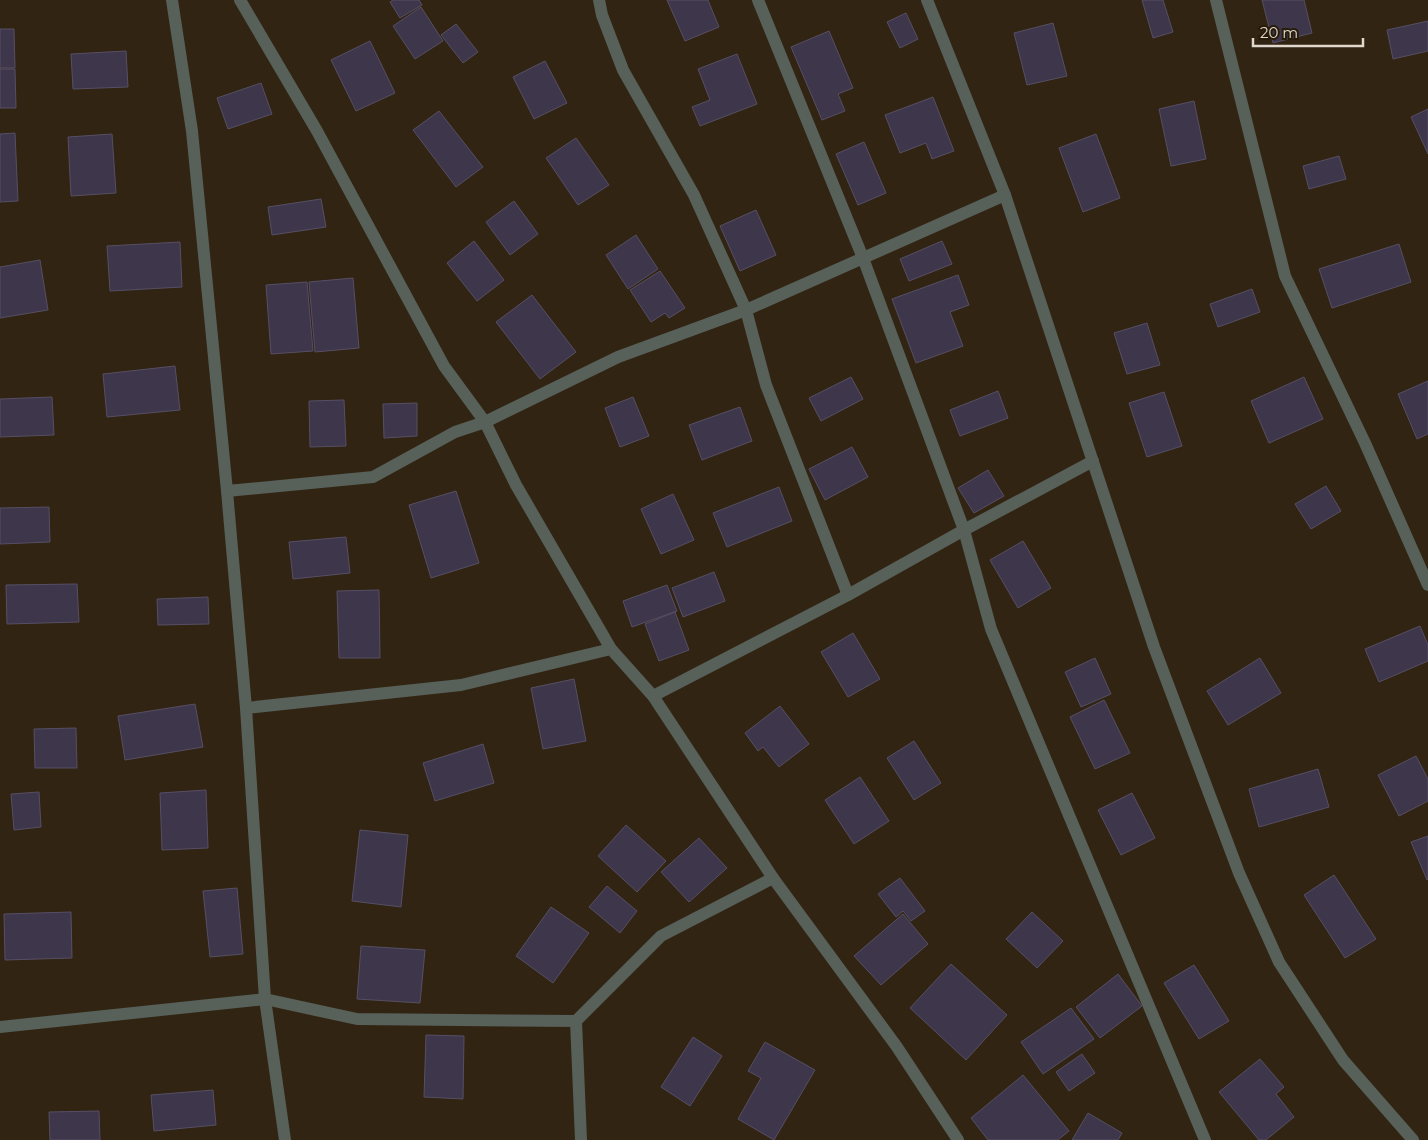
<svg xmlns="http://www.w3.org/2000/svg" width="1428" height="1140" viewBox="0 0 1428 1140" font-family="Montserrat,sans-serif">
<style>
.building{fill:#3e374b;stroke:#564f64}
.lines{fill:none;stroke-linecap:round;stroke-linejoin:round}
.minor{stroke:#576059;stroke-width:12}
</style>
<rect width="100%" height="100%" fill="#312412"/>
<g class="building">
<path d="M393 0H419L422 5 400 18 390 2Z"/>
<path d="M667 0H708L719 27 685 41Z"/>
<path d="M1142 0H1163L1173 32 1153 38Z"/>
<path d="M1262 0H1304L1312 33 1273 43Z"/>
<path d="M421 7 443 41 415 59 393 26Z"/>
<path d="M906 13 918 39 900 48 887 22Z"/>
<path d="M1428 21V51L1393 59 1387 30Z"/>
<path d="M1053 23 1067 76 1027 85 1014 33Z"/>
<path d="M456 24 478 52 463 63 441 35Z"/>
<path d="M0 29H14L15 68H0Z"/>
<path d="M829 31 853 88 838 94 845 111 822 120 791 47Z"/>
<path d="M370 41 395 93 356 111 331 60Z"/>
<path d="M126 51 128 87 73 89 71 54Z"/>
<path d="M737 54 757 104 700 126 692 107 710 100 698 69Z"/>
<path d="M545 61 567 103 534 119 513 77Z"/>
<path d="M0 69H15L16 108H0Z"/>
<path d="M261 83 272 114 228 129 217 98Z"/>
<path d="M933 97 954 151 932 159 926 143 900 153 885 115Z"/>
<path d="M1194 101 1206 159 1171 166 1159 109Z"/>
<path d="M1428 109V154L1411 117Z"/>
<path d="M439 111 483 167 456 187 413 130Z"/>
<path d="M15 133 18 201 0 202V134Z"/>
<path d="M112 134 116 193 71 196 68 137Z"/>
<path d="M1096 134 1120 198 1083 212 1059 148Z"/>
<path d="M576 138 609 185 578 205 546 158Z"/>
<path d="M864 142 886 193 858 205 836 154Z"/>
<path d="M1339 156 1346 179 1309 189 1303 166Z"/>
<path d="M321 199 326 227 272 235 268 207Z"/>
<path d="M514 201 538 234 510 255 486 222Z"/>
<path d="M756 210 776 255 740 271 720 226Z"/>
<path d="M636 235 658 269 628 289 606 255Z"/>
<path d="M474 241 504 280 477 301 447 263Z"/>
<path d="M942 241 952 264 909 281 900 259Z"/>
<path d="M180 242 182 287 110 291 107 246Z"/>
<path d="M1399 244 1411 282 1332 308 1319 269Z"/>
<path d="M40 260 48 310 0 318V267Z"/>
<path d="M660 271 685 308 669 318 665 313 651 322 630 290Z"/>
<path d="M958 275 969 305 950 312 963 346 916 363 892 299Z"/>
<path d="M353 278 359 348 315 352 309 282Z"/>
<path d="M307 282 313 351 271 354 266 285Z"/>
<path d="M1252 289 1260 312 1218 327 1210 304Z"/>
<path d="M532 295 576 352 540 379 496 322Z"/>
<path d="M1147 323 1160 365 1127 374 1114 333Z"/>
<path d="M175 366 180 410 107 417 103 374Z"/>
<path d="M851 377 863 399 821 421 809 398Z"/>
<path d="M1304 377 1323 419 1269 443 1251 401Z"/>
<path d="M1428 381V434L1417 439 1398 394Z"/>
<path d="M998 391 1008 418 960 436 950 410Z"/>
<path d="M1164 392 1182 446 1147 457 1129 403Z"/>
<path d="M52 397 54 435 0 437V399Z"/>
<path d="M633 397 649 436 620 447 605 408Z"/>
<path d="M344 400 346 446 310 447 309 401Z"/>
<path d="M417 403V436L384 438 383 404Z"/>
<path d="M740 407 752 441 702 460 689 425Z"/>
<path d="M852 447 868 477 825 500 809 469Z"/>
<path d="M988 470 1004 496 974 513 958 488Z"/>
<path d="M1326 486 1341 511 1311 529 1295 504Z"/>
<path d="M779 487 792 521 727 547 713 513Z"/>
<path d="M456 491 479 563 431 578 409 505Z"/>
<path d="M673 494 694 540 661 554 641 509Z"/>
<path d="M49 507 50 542 0 544V508Z"/>
<path d="M346 537 350 573 293 579 289 542Z"/>
<path d="M1023 541 1051 588 1018 608 990 560Z"/>
<path d="M714 572 725 601 683 617 672 588Z"/>
<path d="M77 584 79 622 7 624 6 585Z"/>
<path d="M667 585 677 611 632 627 623 601Z"/>
<path d="M379 590 380 658H339L337 591Z"/>
<path d="M208 597 209 624 158 625 157 599Z"/>
<path d="M675 612 689 650 659 661 645 624Z"/>
<path d="M1420 626 1428 645V661L1379 682 1365 649Z"/>
<path d="M853 633 880 679 848 697 821 652Z"/>
<path d="M1095 658 1111 694 1081 707 1065 672Z"/>
<path d="M1260 658 1281 693 1228 725 1207 691Z"/>
<path d="M574 679 586 741 543 749 531 688Z"/>
<path d="M1104 700 1130 753 1095 769 1070 717Z"/>
<path d="M195 704 203 747 125 760 118 716Z"/>
<path d="M780 706 809 744 779 767 763 747 758 751 745 733Z"/>
<path d="M76 728 77 768H35L34 729Z"/>
<path d="M914 741 941 783 914 800 887 758Z"/>
<path d="M483 744 494 783 435 801 423 763Z"/>
<path d="M1416 756 1428 779V801L1399 816 1378 775Z"/>
<path d="M1318 769 1329 807 1259 827 1249 789Z"/>
<path d="M860 777 889 821 854 844 825 800Z"/>
<path d="M206 790 208 848 162 850 160 793Z"/>
<path d="M39 792 41 827 14 830 11 794Z"/>
<path d="M1132 793 1155 838 1121 855 1098 810Z"/>
<path d="M626 825 666 861 637 892 598 856Z"/>
<path d="M360 830 408 835 401 907 352 901Z"/>
<path d="M1428 836V879L1427 880 1411 842Z"/>
<path d="M699 838 727 868 689 902 661 872Z"/>
<path d="M1334 875 1376 939 1345 958 1304 895Z"/>
<path d="M900 878 925 911 911 921 903 911 896 917 878 894Z"/>
<path d="M607 886 637 911 620 933 589 907Z"/>
<path d="M237 888 243 954 210 957 203 891Z"/>
<path d="M551 907 589 933 553 983 516 956Z"/>
<path d="M71 912 72 958 5 960 4 914Z"/>
<path d="M1032 912 1063 941 1037 968 1006 939Z"/>
<path d="M903 914 928 944 881 985 854 956Z"/>
<path d="M361 946 425 950 420 1003 357 999Z"/>
<path d="M951 964 1007 1015 966 1060 910 1008Z"/>
<path d="M1194 965 1229 1021 1199 1039 1164 983Z"/>
<path d="M1118 974 1142 1006 1100 1038 1076 1007Z"/>
<path d="M1071 1008 1094 1039 1043 1074 1021 1042Z"/>
<path d="M426 1035 464 1036 463 1099 424 1097Z"/>
<path d="M693 1037 722 1056 690 1106 661 1087Z"/>
<path d="M765 1042 815 1070 774 1140 738 1119 761 1078 748 1071Z"/>
<path d="M1082 1054 1095 1073 1069 1091 1056 1072Z"/>
<path d="M1260 1059 1284 1087 1276 1094 1294 1117 1266 1140H1259L1219 1092Z"/>
<path d="M1023 1075 1069 1131 1058 1140H988L971 1118Z"/>
<path d="M213 1090 216 1125 154 1131 151 1095Z"/>
<path d="M99 1111 100 1140H50L49 1112Z"/>
<path d="M1088 1113 1122 1133 1118 1140H1072Z"/>
</g>
<g class="lines">
<g class="minor">
<path d="M172 0 192 131 227 491 246 708 265 999 285 1140"/>
<path d="M240 0 317 131 444 366 485 422 516 485 611 649 653 696 773 878 897 1047 958 1140"/>
<path d="M599 0 602 15 623 70 694 195 746 310 766 385 848 595"/>
<path d="M758 0 863 258 964 530 991 629 1205 1140"/>
<path d="M927 0 1005 195 1154 647 1239 873 1279 962 1343 1060 1413 1140"/>
<path d="M1216 0 1285 276 1365 443 1428 585"/>
<path d="M227 491 373 477 455 432 485 422 618 357 746 310 1005 195"/>
<path d="M653 696 848 595 964 530 1093 461"/>
<path d="M246 708 461 685 611 649"/>
<path d="M576 1021 581 1140"/>
<path d="M0 1027 265 999 357 1019 576 1021 661 936 773 878"/>
</g>
</g>
<path d="M1253 38v8h110v-8" fill="none" stroke="#e0d8cc" stroke-width="2.5"/>
<text x="1260" y="38" font-size="15" fill="#e0d8cc" stroke="#271b09" stroke-width="4" paint-order="stroke">20 m</text>
</svg>
